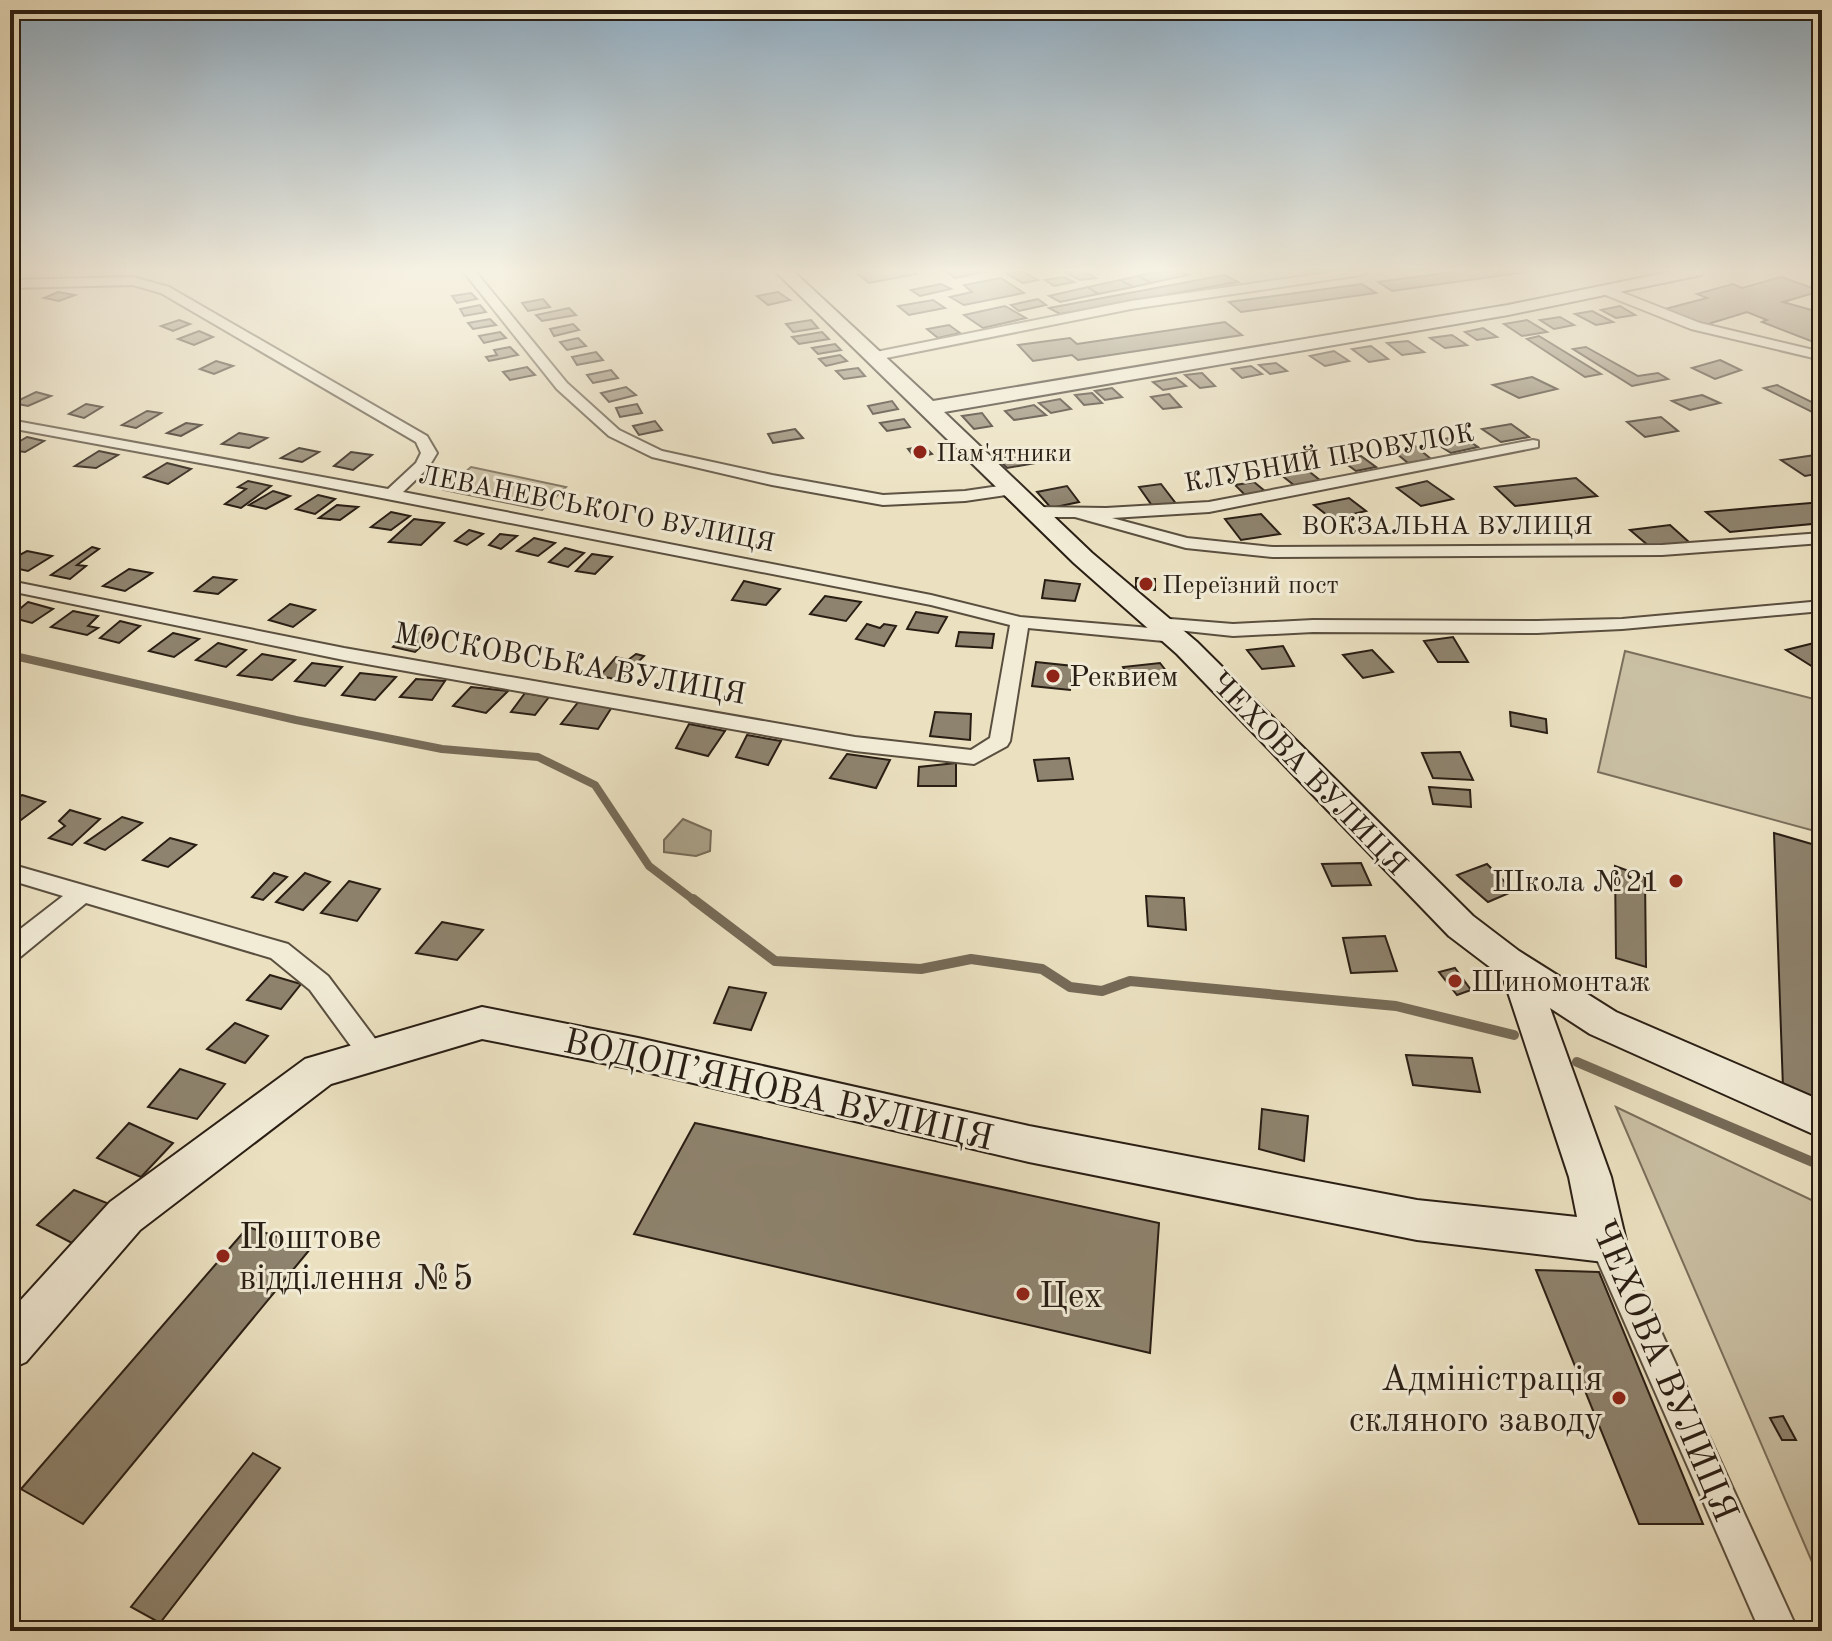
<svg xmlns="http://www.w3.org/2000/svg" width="1832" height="1641" viewBox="0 0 1832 1641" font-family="'Old Standard TT',serif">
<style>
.green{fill:#cac0a4;stroke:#7a6f5c;stroke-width:2}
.water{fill:#a99f86;stroke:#766b58;stroke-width:2}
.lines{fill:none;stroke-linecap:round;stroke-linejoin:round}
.stream-far1{stroke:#766b58;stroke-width:8}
.stream{stroke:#766b58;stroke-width:10}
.building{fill:#8e836e;stroke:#291e14;stroke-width:2}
.street-casing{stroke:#5a4f3f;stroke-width:4}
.secondary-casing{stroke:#291e14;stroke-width:4}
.street{fill:#f2ecd7;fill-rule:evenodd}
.secondary{fill:#f2ecd7;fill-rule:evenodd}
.poi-dot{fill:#8f2418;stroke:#f2ecd7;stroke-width:3}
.labels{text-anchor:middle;stroke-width:6;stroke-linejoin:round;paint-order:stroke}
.far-poi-label{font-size:26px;fill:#291e14;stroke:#f2ecd7;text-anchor:start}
.far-street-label{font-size:26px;fill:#291e14;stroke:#f2ecd7}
.street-label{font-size:30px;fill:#291e14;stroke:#f2ecd7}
.poi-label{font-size:30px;fill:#291e14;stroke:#f2ecd7;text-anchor:start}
.near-street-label{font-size:36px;fill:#291e14;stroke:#f2ecd7}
.near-poi-label{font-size:36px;fill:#291e14;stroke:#f2ecd7;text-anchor:start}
</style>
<rect width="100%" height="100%" fill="#ebe1c1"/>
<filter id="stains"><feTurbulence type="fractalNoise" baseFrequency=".0025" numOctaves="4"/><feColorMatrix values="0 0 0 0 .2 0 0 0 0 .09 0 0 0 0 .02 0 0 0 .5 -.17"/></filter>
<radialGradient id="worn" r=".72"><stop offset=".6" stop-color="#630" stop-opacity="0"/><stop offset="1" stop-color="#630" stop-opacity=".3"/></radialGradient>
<g class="green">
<path d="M471 467 566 487 542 510 444 490Z"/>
<path d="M1625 651 1822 701V833L1598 772Z"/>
<path d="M1616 1107 1822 1205V1585Z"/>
</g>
<path class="water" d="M683 819 711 831 710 851 696 856 664 852V840Z"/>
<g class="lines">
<path class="stream-far1" d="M10 655 296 720 442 749 538 757 595 785 649 866 695 901"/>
<g class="stream">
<path d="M693 899 775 961 921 969 971 959 1042 969 1070 987 1102 991 1130 981 1396 1006 1514 1035"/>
<path d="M1577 1062 1822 1166"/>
</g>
</g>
<g class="building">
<path d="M854 271H913L917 274 869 283Z"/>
<path d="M946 271H981L983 272 955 278Z"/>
<path d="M1022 271 1038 280 1023 283 1006 273Z"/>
<path d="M1063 271H1084L1096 278 1080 280Z"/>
<path d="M1161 271H1179L1188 275 1151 283 1138 276Z"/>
<path d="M1461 271H1533L1392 291 1378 282Z"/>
<path d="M1225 275 1238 282 1060 314 1049 308Z"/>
<path d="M1138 276 1151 283 1133 287 1120 280Z"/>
<path d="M1064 277 1074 282 1054 286 1045 280Z"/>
<path d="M1781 277 1821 291 1783 302 1822 313V341L1816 343 1762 322 1767 320 1747 312 1705 325 1665 309 1707 298 1697 294 1733 284 1742 288Z"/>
<path d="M1001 278 1024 293 964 305 950 297 972 292 964 285Z"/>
<path d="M1120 280 1133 287 1098 294 1088 287Z"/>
<path d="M941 284 951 289 920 296 911 290Z"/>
<path d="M1362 284 1376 293 1241 312 1229 302Z"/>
<path d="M1088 287 1098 294 1060 302 1049 296Z"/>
<path d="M58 292 75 295 59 301 44 298Z"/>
<path d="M778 292 790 300 768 305 757 296Z"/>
<path d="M471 293 477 299 457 303 452 296Z"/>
<path d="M543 299 550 307 528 311 522 303Z"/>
<path d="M1038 299 1046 305 1019 311 1011 305Z"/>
<path d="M933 300 945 308 909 315 898 306Z"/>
<path d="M480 305 486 312 464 316 460 309Z"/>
<path d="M1005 306 1026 318 983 328 964 315Z"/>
<path d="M1620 306 1635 315 1616 318 1601 310Z"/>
<path d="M569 308 576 315 542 321 536 315Z"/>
<path d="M1592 311 1613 322 1596 325 1575 314Z"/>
<path d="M1560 317 1574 325 1554 329 1540 320Z"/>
<path d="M490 319 496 325 473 329 468 323Z"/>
<path d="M179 320 190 324 173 331 161 326Z"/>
<path d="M811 320 818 328 793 332 786 324Z"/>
<path d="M1527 320 1547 332 1522 336 1504 324Z"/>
<path d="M1225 322 1242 335 1078 360 1072 355 1033 361 1018 345 1070 338 1077 344Z"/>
<path d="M573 324 579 330 554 336 550 329Z"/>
<path d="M949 325 960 333 938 338 927 329Z"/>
<path d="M1483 328 1497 337 1477 340 1465 332Z"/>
<path d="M199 331 213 337 194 345 178 339Z"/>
<path d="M500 332 506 338 484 343 479 336Z"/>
<path d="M822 332 829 339 799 344 792 337Z"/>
<path d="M1452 335 1467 345 1445 348 1430 338Z"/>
<path d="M1539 336 1601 374 1585 377 1527 339Z"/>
<path d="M578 338 586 346 567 350 560 342Z"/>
<path d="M1408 341 1424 352 1402 355 1387 343Z"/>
<path d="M835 344 841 350 818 354 812 348Z"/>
<path d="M1371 346 1388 359 1369 362 1352 349Z"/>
<path d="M510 347 518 355 489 361 486 357 497 355 494 350Z"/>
<path d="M1586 347 1638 376 1658 373 1668 379 1632 386 1573 349Z"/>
<path d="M1334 351 1349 361 1325 366 1310 356Z"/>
<path d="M596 352 603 360 577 365 572 357Z"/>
<path d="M840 355 847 361 826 366 819 359Z"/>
<path d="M1720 360 1741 370 1715 379 1692 368Z"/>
<path d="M216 361 233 366 214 374 200 369Z"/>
<path d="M1276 363 1287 371 1270 374 1259 365Z"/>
<path d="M1251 366 1262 374 1242 378 1232 369Z"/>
<path d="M527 367 535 375 510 380 503 372Z"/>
<path d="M858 368 865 376 844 379 836 371Z"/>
<path d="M611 370 618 378 593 383 587 375Z"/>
<path d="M1202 373 1215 386 1200 388 1185 375Z"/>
<path d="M1532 377 1557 389 1519 398 1493 385Z"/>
<path d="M1176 378 1186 386 1163 390 1153 382Z"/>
<path d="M1777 385 1822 407V417L1764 388Z"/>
<path d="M626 387 636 395 609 402 601 393Z"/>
<path d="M1112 388 1122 397 1105 400 1095 391Z"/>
<path d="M36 392 51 396 28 406 13 403Z"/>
<path d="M1092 393 1102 403 1084 405 1075 395Z"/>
<path d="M1169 394 1181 407 1163 409 1151 397Z"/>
<path d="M1702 395 1720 403 1690 410 1672 401Z"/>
<path d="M1060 399 1071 409 1051 413 1039 403Z"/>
<path d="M892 401 898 409 873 414 868 406Z"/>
<path d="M86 404 102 407 84 418 69 414Z"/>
<path d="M637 404 642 413 620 417 616 408Z"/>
<path d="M1034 405 1046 415 1014 420 1005 411Z"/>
<path d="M147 411 161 413 136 428 122 425Z"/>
<path d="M982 413 992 426 974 429 962 416Z"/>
<path d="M1661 417 1678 431 1645 437 1627 422Z"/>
<path d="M904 419 910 427 887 431 880 423Z"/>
<path d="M655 421 662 430 639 435 633 426Z"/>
<path d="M186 423 201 425 181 436 167 433Z"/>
<path d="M1511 424 1529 437 1501 442 1482 429Z"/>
<path d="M795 429 803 438 773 443 768 434Z"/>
<path d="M239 433 267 438 249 448 222 444Z"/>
<path d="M1462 436 1478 447 1451 453 1432 441Z"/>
<path d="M27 437 44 441 25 452 10 450V447Z"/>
<path d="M1414 445 1431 459 1408 463 1391 449Z"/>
<path d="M924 446 932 454 915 458 908 449Z"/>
<path d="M299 448 319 452 302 462 281 458Z"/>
<path d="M99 451 118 455 96 468 75 466Z"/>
<path d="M351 452 372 455 353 470 334 466Z"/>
<path d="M1026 453 1035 463 1007 468 997 458Z"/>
<path d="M1822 454V473L1805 476 1781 460Z"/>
<path d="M1361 456 1376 467 1356 471 1341 460Z"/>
<path d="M167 463 191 469 168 484 144 477Z"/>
<path d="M1306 469 1321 481 1295 486 1280 474Z"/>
<path d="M1576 478 1597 496 1515 506 1495 487Z"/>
<path d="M248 481 271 486 241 508 225 504 246 489 238 487Z"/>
<path d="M1427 481 1453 499 1421 506 1397 488Z"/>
<path d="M1254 482 1266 492 1246 496 1235 485Z"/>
<path d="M1161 484 1177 505 1153 507 1139 487Z"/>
<path d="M1067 486 1079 502 1051 508 1037 492Z"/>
<path d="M273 491 290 496 266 509 249 505Z"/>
<path d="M318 495 335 499 315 514 296 509Z"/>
<path d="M1349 498 1366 511 1332 519 1314 505Z"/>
<path d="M1822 502V523L1730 532 1706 512Z"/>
<path d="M337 505 358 507 340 520 319 518Z"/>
<path d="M391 512 410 516 391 530 371 527Z"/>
<path d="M1261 514 1280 534 1241 540 1225 519Z"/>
<path d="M414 519 444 523 421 545 389 542Z"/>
<path d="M1670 525 1690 543 1650 547 1630 530Z"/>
<path d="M469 530 483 534 467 545 455 541Z"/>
<path d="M500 534 517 536 501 549 489 545Z"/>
<path d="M534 538 555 543 538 556 517 551Z"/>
<path d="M92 547 99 549 77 565 86 566 70 579 51 575Z"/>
<path d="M565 548 584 553 568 567 549 562Z"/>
<path d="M27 551 52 556 28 571 10 567V560Z"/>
<path d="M592 554 612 557 595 574 576 571Z"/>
<path d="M129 569 152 573 125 591 103 586Z"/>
<path d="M213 577 236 580 218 594 195 591Z"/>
<path d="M1136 578 1155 579V590L1136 589Z"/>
<path d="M1045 580 1080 584 1075 601 1042 598Z"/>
<path d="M744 581 780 589 766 605 732 600Z"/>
<path d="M825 596 861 602 846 621 810 614Z"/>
<path d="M28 602 53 609 32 623 10 617Z"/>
<path d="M290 604 315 610 293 627 269 620Z"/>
<path d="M73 611 98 616 88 626 98 628 87 635 51 627Z"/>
<path d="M916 612 947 617 938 633 907 629Z"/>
<path d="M120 621 140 626 119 643 100 638Z"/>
<path d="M867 624 880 628 884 624 896 626 884 646 856 639Z"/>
<path d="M407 631 434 635 415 652 393 647Z"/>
<path d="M959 632 994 634 992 648 956 646Z"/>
<path d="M173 633 199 639 174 657 149 651Z"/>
<path d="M1453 637 1468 662H1438L1424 641Z"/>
<path d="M1822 641 1821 672 1786 650Z"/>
<path d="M218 643 246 650 226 667 196 660Z"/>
<path d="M1283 646 1294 666 1262 669 1247 650Z"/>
<path d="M1372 650 1393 672 1363 678 1343 655Z"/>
<path d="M262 654 295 660 272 680 238 675Z"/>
<path d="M636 654 644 656 620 680 600 676 616 657 628 660Z"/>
<path d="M1036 662 1073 666 1070 690 1032 686Z"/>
<path d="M312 663 342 667 325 686 295 681Z"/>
<path d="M1160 663 1174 681 1134 687 1123 667Z"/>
<path d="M360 673 396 677 375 700 342 695Z"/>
<path d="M416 679 445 681 432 700 400 697Z"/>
<path d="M471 687 508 691 486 713 453 706Z"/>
<path d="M525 693 549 697 535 715 511 712Z"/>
<path d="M579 701 612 707 598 729 561 724Z"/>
<path d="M935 712 971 714 970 740 930 736Z"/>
<path d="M1510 712 1546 719 1547 733 1511 726Z"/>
<path d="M689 724 725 731 708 756 676 748Z"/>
<path d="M747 735 781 741 768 765 736 757Z"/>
<path d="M1460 752 1473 780 1433 778 1422 753Z"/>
<path d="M847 754 890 760 876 788 830 778Z"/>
<path d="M1069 758 1073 779 1038 781 1034 760Z"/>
<path d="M956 763V786H918L919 767Z"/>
<path d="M1429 787 1470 790 1471 807 1433 804Z"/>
<path d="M22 795 45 802 13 826 10 825V804Z"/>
<path d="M70 810 100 819 72 845 49 838 65 826 59 821Z"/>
<path d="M122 817 142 823 105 850 85 843Z"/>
<path d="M1774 833 1822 847V1102L1783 1088Z"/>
<path d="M170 838 196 845 168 867 143 860Z"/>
<path d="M1361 863 1371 885 1332 886 1322 864Z"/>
<path d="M1487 864 1514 891 1488 902 1457 875Z"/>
<path d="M1615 866 1645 877 1646 967 1616 958Z"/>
<path d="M274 873 287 877 263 900 252 897Z"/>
<path d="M305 873 330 882 303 910 276 902Z"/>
<path d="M349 881 380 889 357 921 321 913Z"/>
<path d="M1146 896 1184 898 1186 930 1148 926Z"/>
<path d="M442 922 483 930 457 960 416 953Z"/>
<path d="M1385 936 1397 971 1351 973 1343 938Z"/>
<path d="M1455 968 1471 990 1457 995 1439 972Z"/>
<path d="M270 975 301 984 281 1009 247 1000Z"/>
<path d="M729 987 766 993 751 1030 714 1023Z"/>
<path d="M235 1023 268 1036 245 1063 207 1049Z"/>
<path d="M1406 1055 1472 1058 1480 1092 1413 1085Z"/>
<path d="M180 1069 225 1084 197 1119 148 1107Z"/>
<path d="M1262 1109 1308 1116 1304 1161 1259 1149Z"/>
<path d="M129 1123 173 1143 141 1177 97 1158Z"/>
<path d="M695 1123 1159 1223 1150 1353 634 1234Z"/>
<path d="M74 1190 112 1205 72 1243 37 1225Z"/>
<path d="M248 1227 311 1248 83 1524 21 1489Z"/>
<path d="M1536 1270 1599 1272 1703 1524H1639Z"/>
<path d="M1783 1416 1796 1440H1782L1770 1418Z"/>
<path d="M253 1453 280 1468 160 1623 131 1607Z"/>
</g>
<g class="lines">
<g class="street-casing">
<g id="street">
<path d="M463 271H475L567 383 619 430 662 451 772 475 883 495 965 491 1013 484 1021 489 1013 494 965 501 883 505 772 485 652 457 609 436 557 389Z"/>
<path d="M1339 271H1367L1361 275 1131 309 876 360 869 356 876 352 1131 301Z"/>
<path d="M133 277 169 287 427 436 437 453 428 468 403 492 931 595 1020 617 1174 630 1183 636 1174 642 1028 628 1010 741 1007 746 974 764 855 751 344 660 10 591V581L344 648 855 737 971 750 990 738 1010 625 931 605 233 469 10 428V420L388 489 416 463 421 453 416 442 161 293 133 285 10 288V280Z"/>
<path d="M1603 288H1611L1700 323 1822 352V360L1691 329 1603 294Z"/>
<path d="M1533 440 1538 441V447L1209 512 1112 518 1187 538 1273 547 1662 545 1822 533V543L1662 555 1273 557 1186 548 1075 517H1037L1029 512 1037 507 1106 508 1209 502Z"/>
<path d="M1822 601V611L1622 629 1537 633 1313 632 1233 636 1158 628 1149 623 1158 618 1233 624 1313 620 1537 621 1622 619Z"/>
<path d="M10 864 288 944 328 976 382 1048 386 1056 382 1064 373 1067 364 1064 310 990 271 958 86 903 19 958 10 961V937L63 896 10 880Z"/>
<path d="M1604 1227 1615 1231 1798 1631H1760L1589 1241 1593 1231Z"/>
</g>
</g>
<g class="secondary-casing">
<path id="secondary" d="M775 271H793L933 401 1508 305 1674 271H1703L1701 275 1508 315 944 412 1092 553 1197 642 1473 916 1519 951 1616 1012 1822 1101V1138L1590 1034 1550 1008 1611 1177 1626 1241 1619 1256 1604 1262 1417 1240 1029 1162 638 1070 482 1039 331 1084 140 1230 26 1362 10 1369V1312L110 1202 305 1059 482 1007 638 1038 1029 1126 1417 1200 1577 1217 1569 1177 1503 977 1449 936 1177 654 1074 563Z"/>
</g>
<use href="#street" class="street"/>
<use href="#secondary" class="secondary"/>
</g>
<linearGradient id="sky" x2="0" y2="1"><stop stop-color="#8facc1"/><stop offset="0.54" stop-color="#f6f2e3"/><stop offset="1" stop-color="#f6f2e3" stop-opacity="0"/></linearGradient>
<rect width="1832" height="501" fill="url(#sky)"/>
<g class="poi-dot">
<circle cx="920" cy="452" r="8"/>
<circle cx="1146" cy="584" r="8"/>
<circle cx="1053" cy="676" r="8"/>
<circle cx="1676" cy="881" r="8"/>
<circle cx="1455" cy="981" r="8"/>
<circle cx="223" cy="1256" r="8"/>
<circle cx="1023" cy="1294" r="8"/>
<circle cx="1619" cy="1398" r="8"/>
</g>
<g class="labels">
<g class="far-poi-label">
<text x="936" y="461">Пам'ятники</text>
<text x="1162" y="593">Переїзний пост</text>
</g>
<g class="far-street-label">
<text transform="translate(1329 457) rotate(-10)" y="9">КЛУБНИЙ ПРОВУЛОК</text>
<text transform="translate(597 508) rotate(11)" y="9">ЛЕВАНЕВСЬКОГО ВУЛИЦЯ</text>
<text x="1447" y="534">ВОКЗАЛЬНА ВУЛИЦЯ</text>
</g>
<g class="street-label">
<text transform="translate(570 663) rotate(10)" y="10">МОСКОВСЬКА ВУЛИЦЯ</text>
<text transform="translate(1309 773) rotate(46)" y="10">ЧЕХОВА ВУЛИЦЯ</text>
</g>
<g class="poi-label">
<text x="1069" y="686">Реквием</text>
<text x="1660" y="891" text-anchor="end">Школа №21</text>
<text x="1471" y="991">Шиномонтаж</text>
</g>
<g class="near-street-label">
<text transform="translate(779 1088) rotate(13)" y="13">ВОДОП’ЯНОВА ВУЛИЦЯ</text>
<text transform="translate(1666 1370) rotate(67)" y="13">ЧЕХОВА ВУЛИЦЯ</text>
</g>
<g class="near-poi-label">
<text x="239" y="1248">Поштове<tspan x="239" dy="41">відділення №5</tspan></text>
<text x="1039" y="1307">Цех</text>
<text x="1603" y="1390" text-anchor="end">Адміністрація<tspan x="1603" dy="41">скляного заводу</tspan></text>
</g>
</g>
<rect width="1832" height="1641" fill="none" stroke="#ebe1c1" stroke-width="40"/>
<rect x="12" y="12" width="1808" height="1617" fill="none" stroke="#291e14" stroke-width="4"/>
<rect x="20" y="20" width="1792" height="1601" fill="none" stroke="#291e14" stroke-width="2"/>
<rect width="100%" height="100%" filter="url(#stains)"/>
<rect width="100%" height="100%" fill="url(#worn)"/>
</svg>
